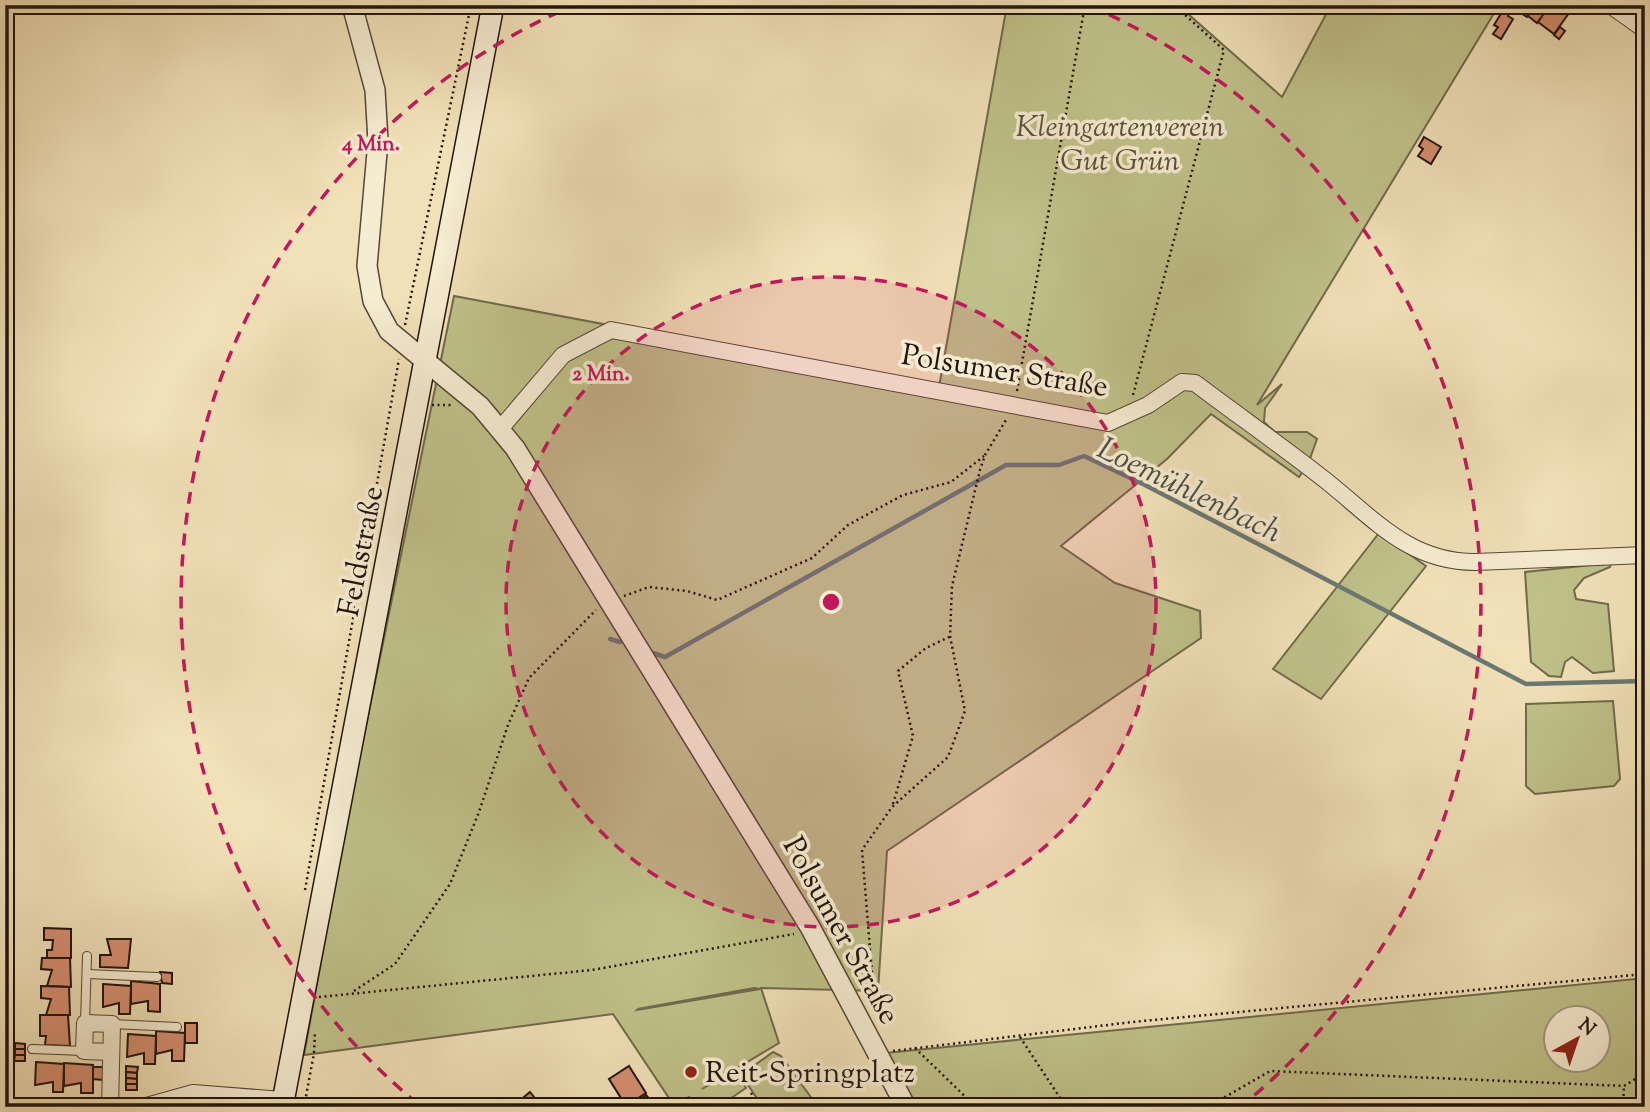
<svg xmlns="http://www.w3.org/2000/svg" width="1650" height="1112" viewBox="0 0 1650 1112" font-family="'Sorts Mill Goudy',serif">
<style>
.green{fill:#c0c18a;stroke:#706a4c;stroke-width:2;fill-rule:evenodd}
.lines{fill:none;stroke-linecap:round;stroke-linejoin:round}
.stream{stroke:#6b7972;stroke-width:4.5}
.building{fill:#d58e71;stroke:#21140d;stroke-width:2}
.service-casing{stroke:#554738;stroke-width:10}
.minor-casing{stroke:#554738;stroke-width:18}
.tertiary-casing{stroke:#554738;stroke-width:22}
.secondary-casing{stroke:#21140d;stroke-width:24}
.path{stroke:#21140d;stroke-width:2.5;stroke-dasharray:2 3.5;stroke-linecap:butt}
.service{stroke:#f6ecd1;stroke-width:8}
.minor{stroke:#f6ecd1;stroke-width:16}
.tertiary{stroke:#f6ecd1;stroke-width:19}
.secondary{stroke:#f6ecd1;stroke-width:21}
.ring{fill:none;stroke:#c2185b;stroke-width:3.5;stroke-dasharray:12 9}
.poi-dot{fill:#8f2418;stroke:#f6ecd1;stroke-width:2.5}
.labels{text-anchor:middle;stroke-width:7;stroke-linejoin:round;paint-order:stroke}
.park-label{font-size:30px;font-style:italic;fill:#595139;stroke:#f6ecd1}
.street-label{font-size:30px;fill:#21140d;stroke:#f6ecd1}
.poi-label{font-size:30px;fill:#21140d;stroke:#f6ecd1;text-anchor:start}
.water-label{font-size:32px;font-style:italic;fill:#4c4f48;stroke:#f6ecd1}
.centre{fill:#c2185b;stroke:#f6ecd1;stroke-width:3.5}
.ring-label{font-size:21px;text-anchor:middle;font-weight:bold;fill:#c2185b;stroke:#f6ecd1;stroke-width:7;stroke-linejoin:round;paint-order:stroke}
</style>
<rect width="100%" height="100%" fill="#f1e1b8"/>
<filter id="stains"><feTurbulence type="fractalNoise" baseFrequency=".00286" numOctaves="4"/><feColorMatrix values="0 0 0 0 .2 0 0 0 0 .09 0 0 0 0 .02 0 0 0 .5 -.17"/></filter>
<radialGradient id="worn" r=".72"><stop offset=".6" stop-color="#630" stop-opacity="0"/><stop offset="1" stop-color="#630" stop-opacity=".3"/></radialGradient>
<g class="green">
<path d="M1007 5H1178L1282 97 1331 5H1499L1257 405 1282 384 1265 408 1264 422 1275 432H1307L1317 439 1308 464 1299 477 1211 414 1167 459 1061 546 1115 583 1200 611 1201 638 887 851 878 991 761 988 779 1043 702 1089 736 1070 746 1088 718 1107H696L689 1097 674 1104 671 1101 613 1014 304 1055 347 819 454 296 939 387ZM754 988 760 989 637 1010 638 1009Z"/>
<path d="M1379 533 1426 566 1321 699 1273 669Z"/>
<path d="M1611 563 1610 567 1584 578 1574 590 1576 599 1608 604 1614 671 1593 673 1572 657 1565 662 1561 677 1549 676 1531 662 1525 572Z"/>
<path d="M1613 701 1620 779 1614 786 1535 794 1526 786V704Z"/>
<path d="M1645 978V1107H914L885 1053ZM1556 1018H1598V1060H1556Z"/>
<path d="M773 1052 781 1056 818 1107H763L741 1075Z"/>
</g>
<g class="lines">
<g class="stream">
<path d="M610 639 620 642"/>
<path d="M653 653 665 657 1006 465H1059L1084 456 1145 485 1526 684 1645 681"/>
</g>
</g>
<g class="building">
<path d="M1522 5H1536L1527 17 1518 11Z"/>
<path d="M1536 5 1546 12 1537 23 1528 16Z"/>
<path d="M1550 5H1558L1569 13 1554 34 1538 22Z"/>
<path d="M1505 7 1510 11 1508 16 1513 19 1501 39 1493 34 1498 27 1494 25Z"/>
<path d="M1560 27 1565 31 1559 39 1554 35Z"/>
<path d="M1424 137 1441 147 1431 164 1418 156 1423 149 1419 146Z"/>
<path d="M44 928 71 929V958H47V950H52L53 940H44Z"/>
<path d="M107 939H131L128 968 100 967V955H111Z"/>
<path d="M42 958H70L71 987 47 986 52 970 41 969Z"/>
<path d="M160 972 172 973V984L162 983Z"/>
<path d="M131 981 160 984V1012L148 1011V1001L131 1004Z"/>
<path d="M103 984 131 986 130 1014H119V1003L103 1007Z"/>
<path d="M41 986 69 987 70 1015H46L51 999 41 998Z"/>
<path d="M40 1015H68L70 1046 45 1045 46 1036H40Z"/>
<rect x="185" y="1023" width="12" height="20"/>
<path d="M156 1031 185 1033 184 1061H172V1050L156 1054Z"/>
<path d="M128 1034 156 1036 155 1064H144V1053L127 1057Z"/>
<path d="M15 1043 25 1044V1049H15Z"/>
<rect x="15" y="1049" width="10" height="6"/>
<path d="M15 1055H25V1061H14Z"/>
<path d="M36 1062 64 1064 63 1092H53V1082L35 1085Z"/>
<path d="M64 1063 93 1065V1093H81V1083L64 1086Z"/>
<path d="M126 1066 138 1067 137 1073 126 1072Z"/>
<path d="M629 1066 646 1093 626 1106 609 1079Z"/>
<path d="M93 1067H103V1080L93 1079Z"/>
<path d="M126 1072 137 1073V1079L126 1078Z"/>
<path d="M126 1078 137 1079V1084H126Z"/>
<rect x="126" y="1084" width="11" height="6"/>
<path d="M530 1092 542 1107H512Z"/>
<path d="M646 1095 656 1107H632Z"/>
<path d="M10 1103 63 1104V1107H10Z"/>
</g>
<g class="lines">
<g class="service-casing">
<g id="service">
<path d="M87 974 157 977"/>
<path d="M85 1023 87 956"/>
<path d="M112 1024 177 1027"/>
<path d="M32 1049 84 1051"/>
</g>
</g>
<g class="minor-casing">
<g id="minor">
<path d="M1610 5 1645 30"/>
<path d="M501 428 563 355 611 330 1108 423 1148 405 1182 382 1195 383C1236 414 1279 444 1320 476 1371 515 1406 562 1475 562L1645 555"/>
<path d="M110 1107 112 1024 85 1023 84 1051 111 1052"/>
<path d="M143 1107 193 1093 283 1100"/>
</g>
</g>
<g class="tertiary-casing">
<path id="tertiary" d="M352 5 375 90 378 141 367 266 373 301 389 331 480 406 515 448 810 927 906 1107"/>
</g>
<g class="secondary-casing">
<path id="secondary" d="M282 1107 493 5"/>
</g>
<g class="path">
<path d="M405 325 471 5"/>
<path d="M1017 391 1085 5"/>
<path d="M1133 395 1224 50 1174 5"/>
<path d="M432 405H452"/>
<path d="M624 596 649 587 687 591 717 600 812 558 848 525 903 495 951 482 984 456"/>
<path d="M893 804 913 736 898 671 926 648 949 637"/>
<path d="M305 890 399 359"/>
<path d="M354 991 395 964 450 884 479 812 508 725 529 678 596 610"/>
<path d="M319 997 592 970 794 934"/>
<path d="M875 1011 862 850 892 807 948 757 965 711 950 636 952 586 980 470 985 455 1006 420"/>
<path d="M1020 1037 1066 1107"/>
<path d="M915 1048 976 1107"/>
<path d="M893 1051 1132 1022 1645 974"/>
<path d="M751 1093 761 1107"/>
<path d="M304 1107 314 1053 315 1031"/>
<path d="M1219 1107 1225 1097 1270 1071 1624 1086 1645 1073"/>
<path d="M1623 1107 1624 1086"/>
</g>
<use href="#service" class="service"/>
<use href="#minor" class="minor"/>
<use href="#tertiary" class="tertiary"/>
<use href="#secondary" class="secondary"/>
</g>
<circle cx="831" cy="602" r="325" fill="#c2185b" fill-opacity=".12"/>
<g class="ring">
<circle cx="831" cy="602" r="325"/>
<path d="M418 1104A650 650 0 0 1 572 6M1090 6A650 650 0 0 1 1244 1104"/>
</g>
<circle class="poi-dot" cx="691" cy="1072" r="7"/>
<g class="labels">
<g class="park-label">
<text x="1120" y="136">Kleingartenverein<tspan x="1120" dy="34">Gut Grün</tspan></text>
</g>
<g class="street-label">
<text transform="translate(1005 370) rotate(9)" y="10">Polsumer Straße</text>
<text transform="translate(360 551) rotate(-79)" y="10">Feldstraße</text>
<text transform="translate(842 930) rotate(61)" y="10">Polsumer Straße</text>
</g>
<g class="poi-label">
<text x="705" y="1082">Reit-Springplatz</text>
</g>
<g class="water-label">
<text transform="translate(1190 489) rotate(26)" y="11">Loemühlenbach</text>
</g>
</g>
<circle cx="831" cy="602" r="10" class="centre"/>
<g class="ring-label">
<text x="371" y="150">4 Min.</text>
<text x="601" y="380">2 Min.</text>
</g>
<rect width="1650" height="1112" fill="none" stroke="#f1e1b8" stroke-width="28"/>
<rect x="7" y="7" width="1636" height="1098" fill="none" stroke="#21140d" stroke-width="3.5"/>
<rect x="14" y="14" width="1622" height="1084" fill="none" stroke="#21140d" stroke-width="2"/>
<g transform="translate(1577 1039) rotate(40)"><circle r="33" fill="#f6ecd1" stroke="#a19683" stroke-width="2"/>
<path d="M0-5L12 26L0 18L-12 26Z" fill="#8f2418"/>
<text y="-10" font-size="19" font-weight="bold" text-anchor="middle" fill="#21140d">N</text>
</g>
<rect width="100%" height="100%" filter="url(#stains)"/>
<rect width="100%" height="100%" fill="url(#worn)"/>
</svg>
